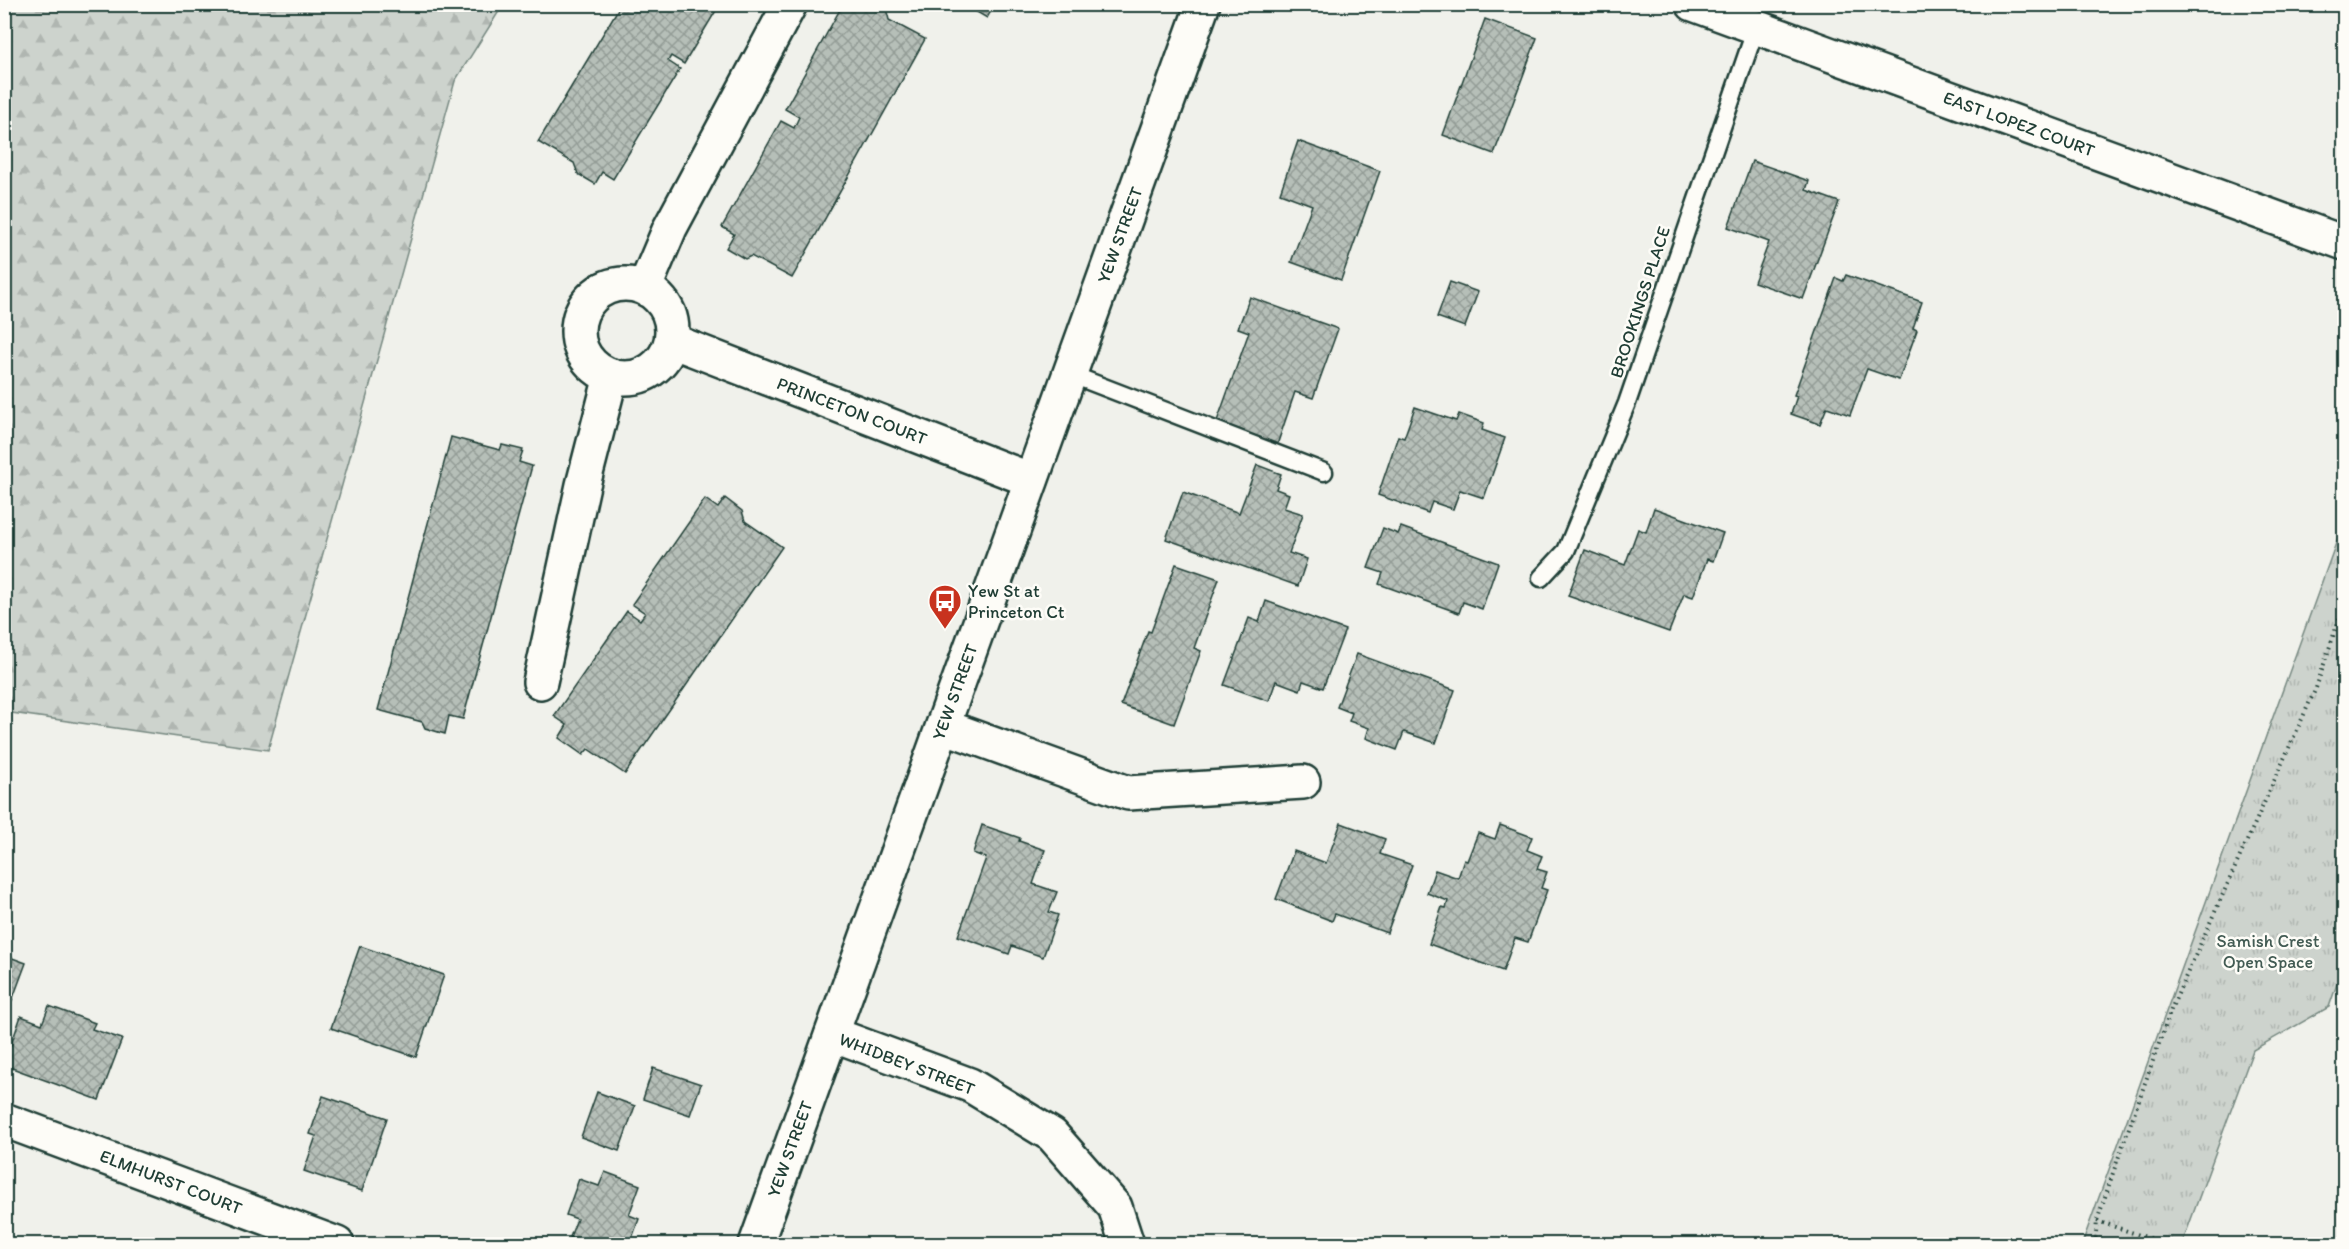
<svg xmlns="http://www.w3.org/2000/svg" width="2349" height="1249" viewBox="0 0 2349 1249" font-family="Itim,sans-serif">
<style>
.forest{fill:url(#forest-firs);stroke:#768880;stroke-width:1.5}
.park{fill:url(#park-tufts);stroke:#768880;stroke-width:1.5}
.building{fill:url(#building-cross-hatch);stroke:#1f3d34;stroke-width:1.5}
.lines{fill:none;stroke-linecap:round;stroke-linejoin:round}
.service-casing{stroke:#1f3d34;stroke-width:21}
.minor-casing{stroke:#1f3d34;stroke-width:38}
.tertiary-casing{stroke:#1f3d34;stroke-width:38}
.path{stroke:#1f3d34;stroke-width:4;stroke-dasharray:1.5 4.5;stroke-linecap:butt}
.service{stroke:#fdfcf7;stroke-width:16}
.minor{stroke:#fdfcf7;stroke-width:33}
.tertiary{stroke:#fdfcf7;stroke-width:33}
.labels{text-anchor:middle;stroke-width:5;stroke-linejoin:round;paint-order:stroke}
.street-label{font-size:18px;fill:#1f3d34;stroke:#fdfcf7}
.poi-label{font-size:18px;fill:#1f3d34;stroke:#fdfcf7;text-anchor:start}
.park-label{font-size:18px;fill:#425b53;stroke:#fdfcf7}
</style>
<defs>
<pattern id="forest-firs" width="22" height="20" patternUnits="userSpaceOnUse" patternTransform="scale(1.5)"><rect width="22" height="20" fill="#cdd3cd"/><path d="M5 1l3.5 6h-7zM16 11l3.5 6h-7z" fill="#b0b6b1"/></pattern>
<pattern id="park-tufts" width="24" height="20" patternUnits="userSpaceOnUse" patternTransform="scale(1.5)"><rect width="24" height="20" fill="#cdd3cd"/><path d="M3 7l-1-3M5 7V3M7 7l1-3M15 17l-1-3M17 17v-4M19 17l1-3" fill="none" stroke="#b0b6b1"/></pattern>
<pattern id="building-cross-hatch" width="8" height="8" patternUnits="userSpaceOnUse" patternTransform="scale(1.5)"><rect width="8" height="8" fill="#b6bfb8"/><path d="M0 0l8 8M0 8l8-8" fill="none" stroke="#939c96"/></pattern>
</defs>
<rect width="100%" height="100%" fill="#f0f1eb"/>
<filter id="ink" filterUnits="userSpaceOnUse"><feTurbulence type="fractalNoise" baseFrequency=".0167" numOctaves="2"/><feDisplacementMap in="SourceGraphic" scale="12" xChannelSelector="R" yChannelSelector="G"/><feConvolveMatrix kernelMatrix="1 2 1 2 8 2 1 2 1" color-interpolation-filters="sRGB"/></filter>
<g filter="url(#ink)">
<path class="forest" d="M5 4 503 5 455 81 268 750 5 712Z"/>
<path class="park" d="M2344 521V964L2329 1007 2253 1050 2182 1244H2082Z"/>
<g class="building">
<path d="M621 4H720L684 64 671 56 668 61 680 69 613 179 602 172 595 184 578 174 574 163 538 142Z"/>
<path d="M843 4 859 6 860 4H885L889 20 925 39 792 278 751 256 745 259 726 248 734 234 722 227 781 121 794 128 799 117 785 109Z"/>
<path d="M963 4H995L987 18Z"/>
<path d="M1485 19 1537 38 1494 154 1443 135Z"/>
<path d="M1298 141 1380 171 1341 280 1291 262 1312 205 1280 193Z"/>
<path d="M1752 161 1809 181 1806 190 1839 202 1803 299 1754 282 1769 242 1728 227Z"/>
<path d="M1846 275 1922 302 1913 328 1917 330 1899 380 1867 369 1850 415 1827 407 1820 424 1791 414 1797 396 1794 395 1836 278 1843 281Z"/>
<path d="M1450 282 1478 292 1465 327 1437 317Z"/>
<path d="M1250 297 1338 329 1313 398 1295 392 1277 445 1216 424 1249 332 1238 328Z"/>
<path d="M1415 407 1456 421 1459 414 1484 423 1482 430 1505 438 1484 498 1460 490 1453 509 1432 502 1428 513 1378 495 1398 436 1404 438Z"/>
<path d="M451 437 500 450 502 445 523 450 519 462 532 466 463 719 449 716 445 734 425 728 422 722 378 710Z"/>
<path d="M1257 465 1281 474 1276 489 1289 494 1284 508 1303 514 1289 553 1307 559 1298 586 1166 539 1183 492 1239 513Z"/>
<path d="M725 498 742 511 745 521 782 547 625 774 588 749 583 755 559 738 567 725 554 716 627 611 640 620 645 613 632 604 705 499 718 508Z"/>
<path d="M1654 508 1723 533 1713 561 1707 559 1693 597 1684 594 1669 632 1568 596 1585 550 1625 565 1638 529 1646 532Z"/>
<path d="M1401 527 1498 563 1482 609 1463 602 1459 613 1379 584 1383 573 1368 568 1383 528 1398 534Z"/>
<path d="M1176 564 1219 579 1194 648 1201 651 1174 724 1121 705 1148 631 1151 632Z"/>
<path d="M1266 601 1345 630 1323 688 1303 681 1300 690 1276 681 1269 701 1224 685 1249 618 1259 622Z"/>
<path d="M1357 654 1455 690 1436 743 1404 732 1397 750 1366 738 1369 728 1349 721 1352 713 1337 707Z"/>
<path d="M1341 823 1385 839 1380 854 1412 865 1387 933 1335 914 1332 921 1276 899 1294 851 1326 863Z"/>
<path d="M982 825 1020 838 1019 841 1045 850 1033 884 1057 892 1049 912 1058 915 1043 957 1012 946 1009 954 958 936 986 858 973 853Z"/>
<path d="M1500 825 1532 837 1527 850 1542 856 1537 869 1547 872 1541 888 1547 890 1528 942 1515 938 1503 971 1429 944 1442 907 1446 908 1448 901 1427 893 1435 870 1458 878 1464 860 1467 861 1478 833 1495 839Z"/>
<path d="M360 946 444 975 416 1057 331 1028Z"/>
<path d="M4 955 26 963 4 1022Z"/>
<path d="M49 1006 95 1023 92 1029 122 1039 99 1100 4 1065 21 1016 42 1024Z"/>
<path d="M653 1068 701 1084 690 1115 643 1099Z"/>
<path d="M597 1092 635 1106 619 1151 581 1137Z"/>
<path d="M323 1096 387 1118 362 1191 304 1171 316 1136 310 1134Z"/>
<path d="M605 1172 640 1185 629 1215 639 1219 630 1244H583L584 1242 570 1237 577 1219 566 1215 579 1179 599 1186Z"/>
</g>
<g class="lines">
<g class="service-casing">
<g id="service">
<path d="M1070 374 1324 472"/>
<path d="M1541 578 1566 551 1627 403 1756 28"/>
</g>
</g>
<g class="minor-casing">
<g id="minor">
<path d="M1693 4 2344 243"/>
<circle cx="625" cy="331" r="47"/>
<path d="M645 287 670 228 790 4"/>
<path d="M672 341 1031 480"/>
<path d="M540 682 583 485 611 376"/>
<path d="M943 726 1128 793 1303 782"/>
<path d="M832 1034 970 1085 1052 1135 1115 1207 1127 1244"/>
<path d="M4 1120 337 1244"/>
</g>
</g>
<g class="tertiary-casing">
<path id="tertiary" d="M756 1244 1203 4"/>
</g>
<g class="path">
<path d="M2097 1221 2167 1244"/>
<path d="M2095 1244 2097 1221 2113 1173 2172 1007 2316 688 2344 604"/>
</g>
<use href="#service" class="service"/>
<use href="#minor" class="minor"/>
<use href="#tertiary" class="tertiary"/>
</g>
</g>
<defs>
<g id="bus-pin" transform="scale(1.725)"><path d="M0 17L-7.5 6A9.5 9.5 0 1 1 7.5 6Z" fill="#c8321e" stroke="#fdfcf7"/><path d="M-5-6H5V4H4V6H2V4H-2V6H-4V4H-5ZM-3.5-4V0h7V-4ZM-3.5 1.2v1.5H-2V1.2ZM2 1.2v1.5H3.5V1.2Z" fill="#fff"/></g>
</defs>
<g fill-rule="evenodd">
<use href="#bus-pin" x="945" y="601"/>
</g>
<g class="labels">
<g class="street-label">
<text transform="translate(2019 124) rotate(20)" y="6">EAST LOPEZ COURT</text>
<text transform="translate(1120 235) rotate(-70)" y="6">YEW STREET</text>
<text transform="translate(1640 302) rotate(-72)" y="6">BROOKINGS PLACE</text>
<text transform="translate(852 411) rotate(21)" y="6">PRINCETON COURT</text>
<text transform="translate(955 692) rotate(-70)" y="6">YEW STREET</text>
<text transform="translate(907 1064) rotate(21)" y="6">WHIDBEY STREET</text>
<text transform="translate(790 1149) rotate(-70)" y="6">YEW STREET</text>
<text transform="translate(171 1182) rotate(21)" y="6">ELMHURST COURT</text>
</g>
<g class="poi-label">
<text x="968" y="597">Yew St at<tspan x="968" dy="21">Princeton Ct</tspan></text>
</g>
<g class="park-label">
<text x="2268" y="947">Samish Crest<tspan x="2268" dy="21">Open Space</tspan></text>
</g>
</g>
<rect width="2349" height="1249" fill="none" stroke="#fdfcf7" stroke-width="24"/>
<rect x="12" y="12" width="2325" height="1225" fill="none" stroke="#1f3d34" stroke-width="2" filter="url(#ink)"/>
</svg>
